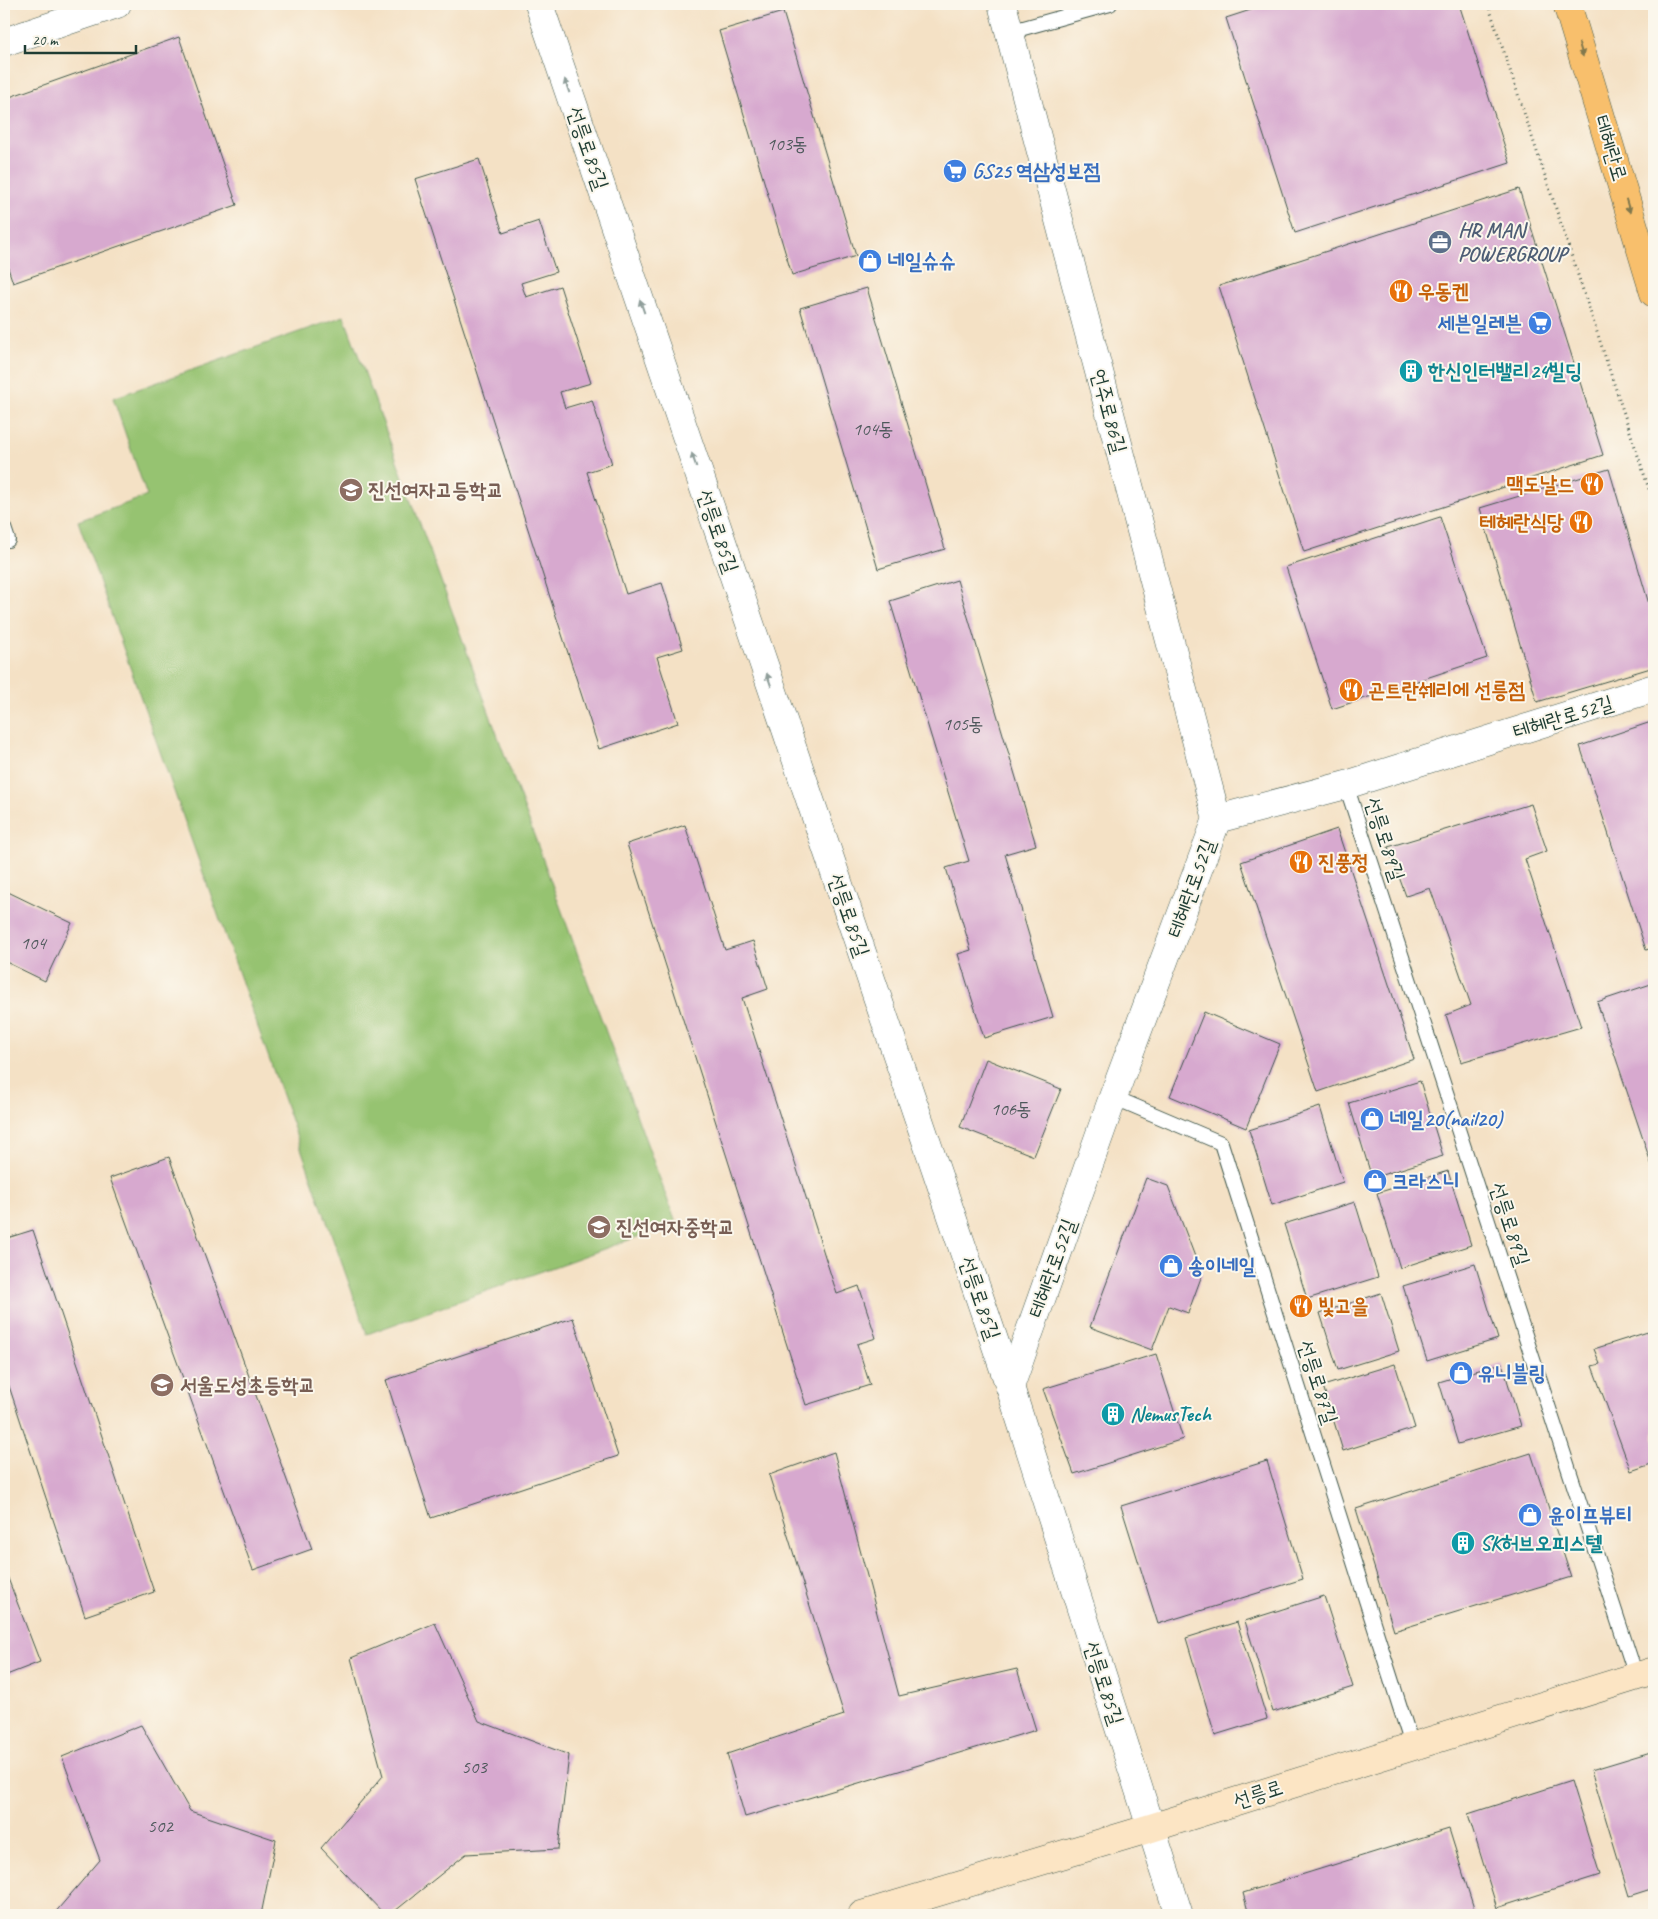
<svg xmlns="http://www.w3.org/2000/svg" width="1658" height="1919" viewBox="0 0 1658 1919" font-family="Caveat,'Poor Story',sans-serif">
<style>
.green{fill:#96c371;stroke:#5a8052}
.building{fill:#d7a9cf}
.lines{fill:none;stroke-linecap:round;stroke-linejoin:round}
.service-casing{stroke:#3f564a;stroke-width:16}
.minor-casing{stroke:#3f564a;stroke-width:29}
.secondary-casing{stroke:#3f564a;stroke-width:29}
.primary-casing{stroke:#3f564a;stroke-width:29}
.path{stroke:#3f564a;stroke-width:3;stroke-dasharray:1 4;stroke-linecap:butt}
.service{stroke:#fff;stroke-width:14}
.minor{stroke:#fff;stroke-width:28}
.secondary{stroke:#fce5c4;stroke-width:28}
.primary{stroke:#f8bf6c;stroke-width:28}
.oneway{fill:#81784d}
.oneway2{fill:#8f9e9a}
.labels{text-anchor:middle;stroke-width:4;stroke-linejoin:round;paint-order:stroke}
.number-label{font-size:19px;fill:#4d585b}
.street-label{font-size:21px;fill:#1f3d34;stroke:#fbf7ec}
.shop-label{font-size:21px;font-weight:bold;fill:#366cbe;stroke:#fbf7ec;text-anchor:start}
.service-label{font-size:21px;font-weight:bold;fill:#4e5e75;stroke:#fbf7ec;text-anchor:start}
.food-label{font-size:21px;font-weight:bold;fill:#c56008;stroke:#fbf7ec;text-anchor:start}
.culture-label{font-size:21px;font-weight:bold;fill:#0d838f;stroke:#fbf7ec;text-anchor:start}
.education-label{font-size:21px;font-weight:bold;fill:#785e54;stroke:#fbf7ec;text-anchor:start}
</style>
<rect width="100%" height="100%" fill="#fbf7ec"/>
<filter id="ink" filterUnits="userSpaceOnUse"><feTurbulence type="fractalNoise" baseFrequency=".02" numOctaves="2"/><feDisplacementMap in="SourceGraphic" scale="10" xChannelSelector="R" yChannelSelector="G"/><feConvolveMatrix kernelMatrix="1 2 1 2 8 2 1 2 1" color-interpolation-filters="sRGB"/></filter>
<filter id="wash" filterUnits="userSpaceOnUse"><feTurbulence type="fractalNoise" baseFrequency=".0096" numOctaves="4" result="noise"/><feDisplacementMap in="SourceGraphic" scale="20" xChannelSelector="R" yChannelSelector="G"/><feGaussianBlur stdDeviation="1.12" result="paint"/><feColorMatrix in="noise" values="0 0 0 0 0 0 0 0 0 0 0 0 0 0 0 0 0 1.4 0 .05"/><feComposite in="paint" operator="in"/></filter>
<g filter="url(#wash)">
<rect width="100%" height="100%" fill="#f4e1c5"/>
<path class="green" d="M344 316 676 1223 367 1334 78 521 147 496 113 398Z"/>
<g id="blocks">
<g class="building">
<path d="M1269 4H1459L1510 163 1295 233 1226 18Z"/>
<path d="M783 12 856 256 792 275 719 31Z"/>
<path d="M179 37 237 205 13 283 4 256V99Z"/>
<path d="M479 159 503 233 539 221 556 272 521 283 526 297 560 286 591 383 560 392 565 408 592 400 612 464 587 472 626 594 662 583 683 649 657 657 678 723 599 749 415 179Z"/>
<path d="M1519 189 1603 455 1304 552 1219 286Z"/>
<path d="M867 288 945 549 878 569 800 308Z"/>
<path d="M1609 469 1654 621V667L1537 702 1480 508Z"/>
<path d="M1440 517 1487 658 1332 709 1286 567Z"/>
<path d="M957 580 1036 845 1005 854 1053 1017 984 1038 958 954 971 950 946 868 969 861 890 601Z"/>
<path d="M1654 721V947L1646 950 1580 746Z"/>
<path d="M1531 804 1547 851 1525 859 1581 1027 1461 1062 1446 1015 1471 1005 1430 888 1406 896 1388 847Z"/>
<path d="M685 825 725 950 753 941 768 989 742 998 837 1294 859 1286 876 1338 857 1344 870 1385 806 1405 627 844Z"/>
<path d="M1337 829 1414 1059 1318 1092 1241 862Z"/>
<path d="M4 890 72 923 45 981 4 961Z"/>
<path d="M1654 983V1172L1597 1002Z"/>
<path d="M1204 1012 1280 1044 1246 1128 1170 1096Z"/>
<path d="M986 1059 1061 1089 1034 1156 960 1127Z"/>
<path d="M1420 1081 1443 1156 1372 1178 1349 1103Z"/>
<path d="M1320 1107 1343 1182 1272 1205 1249 1130Z"/>
<path d="M169 1157 312 1549 253 1570 110 1178Z"/>
<path d="M1448 1171 1471 1245 1400 1268 1377 1193Z"/>
<path d="M1146 1178 1168 1186 1202 1275 1188 1313 1169 1306 1152 1350 1090 1327Z"/>
<path d="M1355 1202 1378 1277 1307 1299 1284 1224Z"/>
<path d="M33 1230 154 1592 85 1616 4 1371V1239Z"/>
<path d="M1475 1264 1498 1339 1427 1361 1403 1286Z"/>
<path d="M1381 1293 1399 1351 1338 1370 1320 1313Z"/>
<path d="M573 1318 618 1456 431 1518 386 1380Z"/>
<path d="M1654 1330V1463L1631 1471 1592 1366 1600 1364 1594 1349Z"/>
<path d="M1156 1354 1183 1439 1074 1474 1043 1389Z"/>
<path d="M1502 1363 1521 1426 1458 1444 1439 1382Z"/>
<path d="M1395 1364 1415 1428 1343 1451 1323 1386Z"/>
<path d="M834 1452 899 1696 1017 1669 1036 1730 745 1817 727 1754 844 1715 769 1475Z"/>
<path d="M1531 1453 1571 1577 1394 1631 1356 1509Z"/>
<path d="M1267 1461 1303 1579 1158 1624 1121 1506Z"/>
<path d="M4 1568 40 1662 4 1676Z"/>
<path d="M1324 1596 1353 1687 1273 1712 1245 1621Z"/>
<path d="M1237 1622 1267 1719 1215 1735 1186 1638Z"/>
<path d="M435 1623 479 1721 569 1755 558 1849 466 1854 390 1915H385L321 1848 383 1776 351 1658Z"/>
<path d="M141 1725 190 1811 276 1840 261 1915H53L100 1860 62 1757Z"/>
<path d="M1654 1751V1888L1629 1896 1591 1770Z"/>
<path d="M1571 1781 1600 1875 1497 1908 1468 1814Z"/>
<path d="M1449 1829 1476 1915H1249L1243 1893Z"/>
</g>
</g>
</g>
<g filter="url(#ink)">
<use href="#blocks" fill-opacity="0" stroke="#3f564a" stroke-width="1"/>
<g class="lines">
<g class="service-casing">
<g id="service">
<path d="M1009 32 1110 4"/>
<path d="M4 528 8 540"/>
<path d="M1346 785 1636 1676"/>
<path d="M1113 1097 1221 1143 1412 1745"/>
</g>
</g>
<g class="minor-casing">
<g id="minor">
<path d="M539 4 1010 1387 1179 1915"/>
<path d="M1002 4 1217 819"/>
<path d="M4 42 117 4"/>
<path d="M1010 1387 1113 1097 1217 819 1346 785 1654 688"/>
</g>
</g>
<g class="secondary-casing">
<path id="secondary" d="M862 1915 1151 1828 1654 1671"/>
</g>
<g class="primary-casing">
<path id="primary" d="M1567 4 1654 293"/>
</g>
<path class="path" d="M1488 4 1654 504"/>
<use href="#service" class="service"/>
<use href="#minor" class="minor"/>
<use href="#secondary" class="secondary"/>
<use href="#primary" class="primary"/>
</g>
<defs><path id="oneway-solid" d="M-6-.8H1V-3.2L6.5 0L1 3.2V.8H-6Z" transform="scale(1.25)"/></defs>
<g class="oneway">
<use href="#oneway-solid" transform="translate(1581 50) rotate(73)"/>
<use href="#oneway-solid" transform="translate(1628 206) rotate(73)"/>
</g>
<g class="oneway2">
<use href="#oneway-solid" transform="translate(567 86) rotate(-109)"/>
<use href="#oneway-solid" transform="translate(642 306) rotate(-109)"/>
<use href="#oneway-solid" transform="translate(694 460) rotate(-109)"/>
<use href="#oneway-solid" transform="translate(769 680) rotate(-109)"/>
</g>
</g>
<defs>
<g id="supermarket-disc" transform="scale(1.25)"><circle r="9.5" fill="#3f7fe0" stroke="#fbf7ec"/><path d="M-6-5.5h2.5l.6 2H6L4.5 2H-2.5L-4.4-4H-6ZM-1.5 3.2a1.3 1.3 0 1 0 .1 0ZM3 3.2a1.3 1.3 0 1 0 .1 0Z" fill="#fff"/></g>
<g id="office-disc" transform="scale(1.25)"><circle r="9.5" fill="#5c6f8a" stroke="#fbf7ec"/><path d="M-6-3h4V-5.5h4V-3h4V5H-6ZM-1-4.5V-3h2v-1.5ZM-6 0V1H6V0Z" fill="#fff"/></g>
<g id="shop-disc" transform="scale(1.25)"><circle r="9.5" fill="#3f7fe0" stroke="#fbf7ec"/><path d="M-5-2.5h2.3a2.7 3.5 0 0 1 5.4 0H5L5.5 6h-11ZM-1.5-2.5h3a1.5 2.3 0 0 0-3 0Z" fill="#fff"/></g>
<g id="restaurant-disc" transform="scale(1.25)"><circle r="9.5" fill="#e8710a" stroke="#fbf7ec"/><path d="M-5-6h1v4h1v-4h1v4h1v-4h1v5L-1.5 .5V6h-2V.5L-5-1ZM5-6V6H3V1.5H1.5Q1.5-4 5-6Z" fill="#fff"/></g>
<g id="building-disc" transform="scale(1.25)"><circle r="9.5" fill="#0f9aa8" stroke="#fbf7ec"/><path d="M-4-6H4V6H1V3H-1V6H-4ZM-2.5-4.3h1.7v1.8h-1.7ZM.8-4.3h1.7v1.8H.8ZM-2.5-1h1.7V.8h-1.7ZM.8-1h1.7V.8H.8Z" fill="#fff"/></g>
<g id="school-disc" transform="scale(1.25)"><circle r="9.5" fill="#8d6e63" stroke="#fbf7ec"/><path d="M0-5L7-2L0 1L-7-2ZM-4 1L0 2.5L4 1V4Q0 6-4 4Z" fill="#fff"/></g>
</defs>
<g fill-rule="evenodd">
<use href="#supermarket-disc" x="955" y="171"/>
<use href="#office-disc" x="1440" y="242"/>
<use href="#shop-disc" x="870" y="261"/>
<use href="#restaurant-disc" x="1401" y="291"/>
<use href="#supermarket-disc" x="1540" y="323"/>
<use href="#building-disc" x="1411" y="371"/>
<use href="#restaurant-disc" x="1592" y="484"/>
<use href="#school-disc" x="351" y="490"/>
<use href="#restaurant-disc" x="1581" y="522"/>
<use href="#restaurant-disc" x="1351" y="690"/>
<use href="#restaurant-disc" x="1301" y="862"/>
<use href="#shop-disc" x="1372" y="1119"/>
<use href="#shop-disc" x="1375" y="1181"/>
<use href="#school-disc" x="599" y="1227"/>
<use href="#shop-disc" x="1171" y="1266"/>
<use href="#restaurant-disc" x="1301" y="1306"/>
<use href="#shop-disc" x="1461" y="1373"/>
<use href="#school-disc" x="162" y="1385"/>
<use href="#building-disc" x="1113" y="1414"/>
<use href="#shop-disc" x="1530" y="1515"/>
<use href="#building-disc" x="1463" y="1543"/>
</g>
<g class="labels">
<g class="number-label">
<text x="787" y="150">103동</text>
<text x="873" y="435">104동</text>
<text x="963" y="730">105동</text>
<text x="33" y="949">104</text>
<text x="1011" y="1115">106동</text>
<text x="474" y="1773">503</text>
<text x="160" y="1832">502</text>
</g>
<g class="street-label">
<text transform="translate(588 148) rotate(71)" y="7">선릉로85길</text>
<text transform="translate(1611 148) rotate(73)" y="7">테헤란로</text>
<text transform="translate(1109 411) rotate(75)" y="7">언주로86길</text>
<text transform="translate(718 531) rotate(71)" y="7">선릉로85길</text>
<text transform="translate(1563 717) rotate(-17)" y="7">테헤란로52길</text>
<text transform="translate(1385 839) rotate(72)" y="7">선릉로89길</text>
<text transform="translate(1191 888) rotate(-70)" y="7">테헤란로52길</text>
<text transform="translate(849 915) rotate(71)" y="7">선릉로85길</text>
<text transform="translate(1510 1224) rotate(72)" y="7">선릉로89길</text>
<text transform="translate(1052 1268) rotate(-70)" y="7">테헤란로52길</text>
<text transform="translate(980 1298) rotate(71)" y="7">선릉로85길</text>
<text transform="translate(1318 1382) rotate(72)" y="7">선릉로87길</text>
<text transform="translate(1104 1683) rotate(72)" y="7">선릉로85길</text>
<text transform="translate(1258 1794) rotate(-18)" y="7">선릉로</text>
</g>
<g class="shop-label">
<text x="972" y="178">GS25 역삼성보점</text>
<text x="888" y="268">네일슈슈</text>
<text x="1522" y="330" text-anchor="end">세븐일레븐</text>
<text x="1390" y="1126">네일20(nail20)</text>
<text x="1392" y="1188">크라스니</text>
<text x="1188" y="1273">송이네일</text>
<text x="1478" y="1380">유니블링</text>
<text x="1548" y="1522">윤이프뷰티</text>
</g>
<g class="service-label">
<text x="1458" y="237">HR MAN<tspan x="1458" dy="24">POWERGROUP</tspan></text>
</g>
<g class="food-label">
<text x="1418" y="298">우동켄</text>
<text x="1574" y="491" text-anchor="end">맥도날드</text>
<text x="1564" y="529" text-anchor="end">테헤란식당</text>
<text x="1368" y="697">곤트란쉐리에 선릉점</text>
<text x="1318" y="869">진풍정</text>
<text x="1318" y="1313">빛고을</text>
</g>
<g class="culture-label">
<text x="1428" y="378">한신인터밸리24빌딩</text>
<text x="1130" y="1421">NemusTech</text>
<text x="1480" y="1550">SK허브오피스텔</text>
</g>
<g class="education-label">
<text x="368" y="497">진선여자고등학교</text>
<text x="616" y="1234">진선여자중학교</text>
<text x="180" y="1392">서울도성초등학교</text>
</g>
</g>
<rect width="1658" height="1919" fill="none" stroke="#fbf7ec" stroke-width="20"/>
<path d="M25 45v8h111v-8" fill="none" stroke="#1f3d34" stroke-width="2.5"/>
<text x="32" y="45" font-size="15" fill="#1f3d34" stroke="#fbf7ec" stroke-width="4" paint-order="stroke">20 m</text>
</svg>
